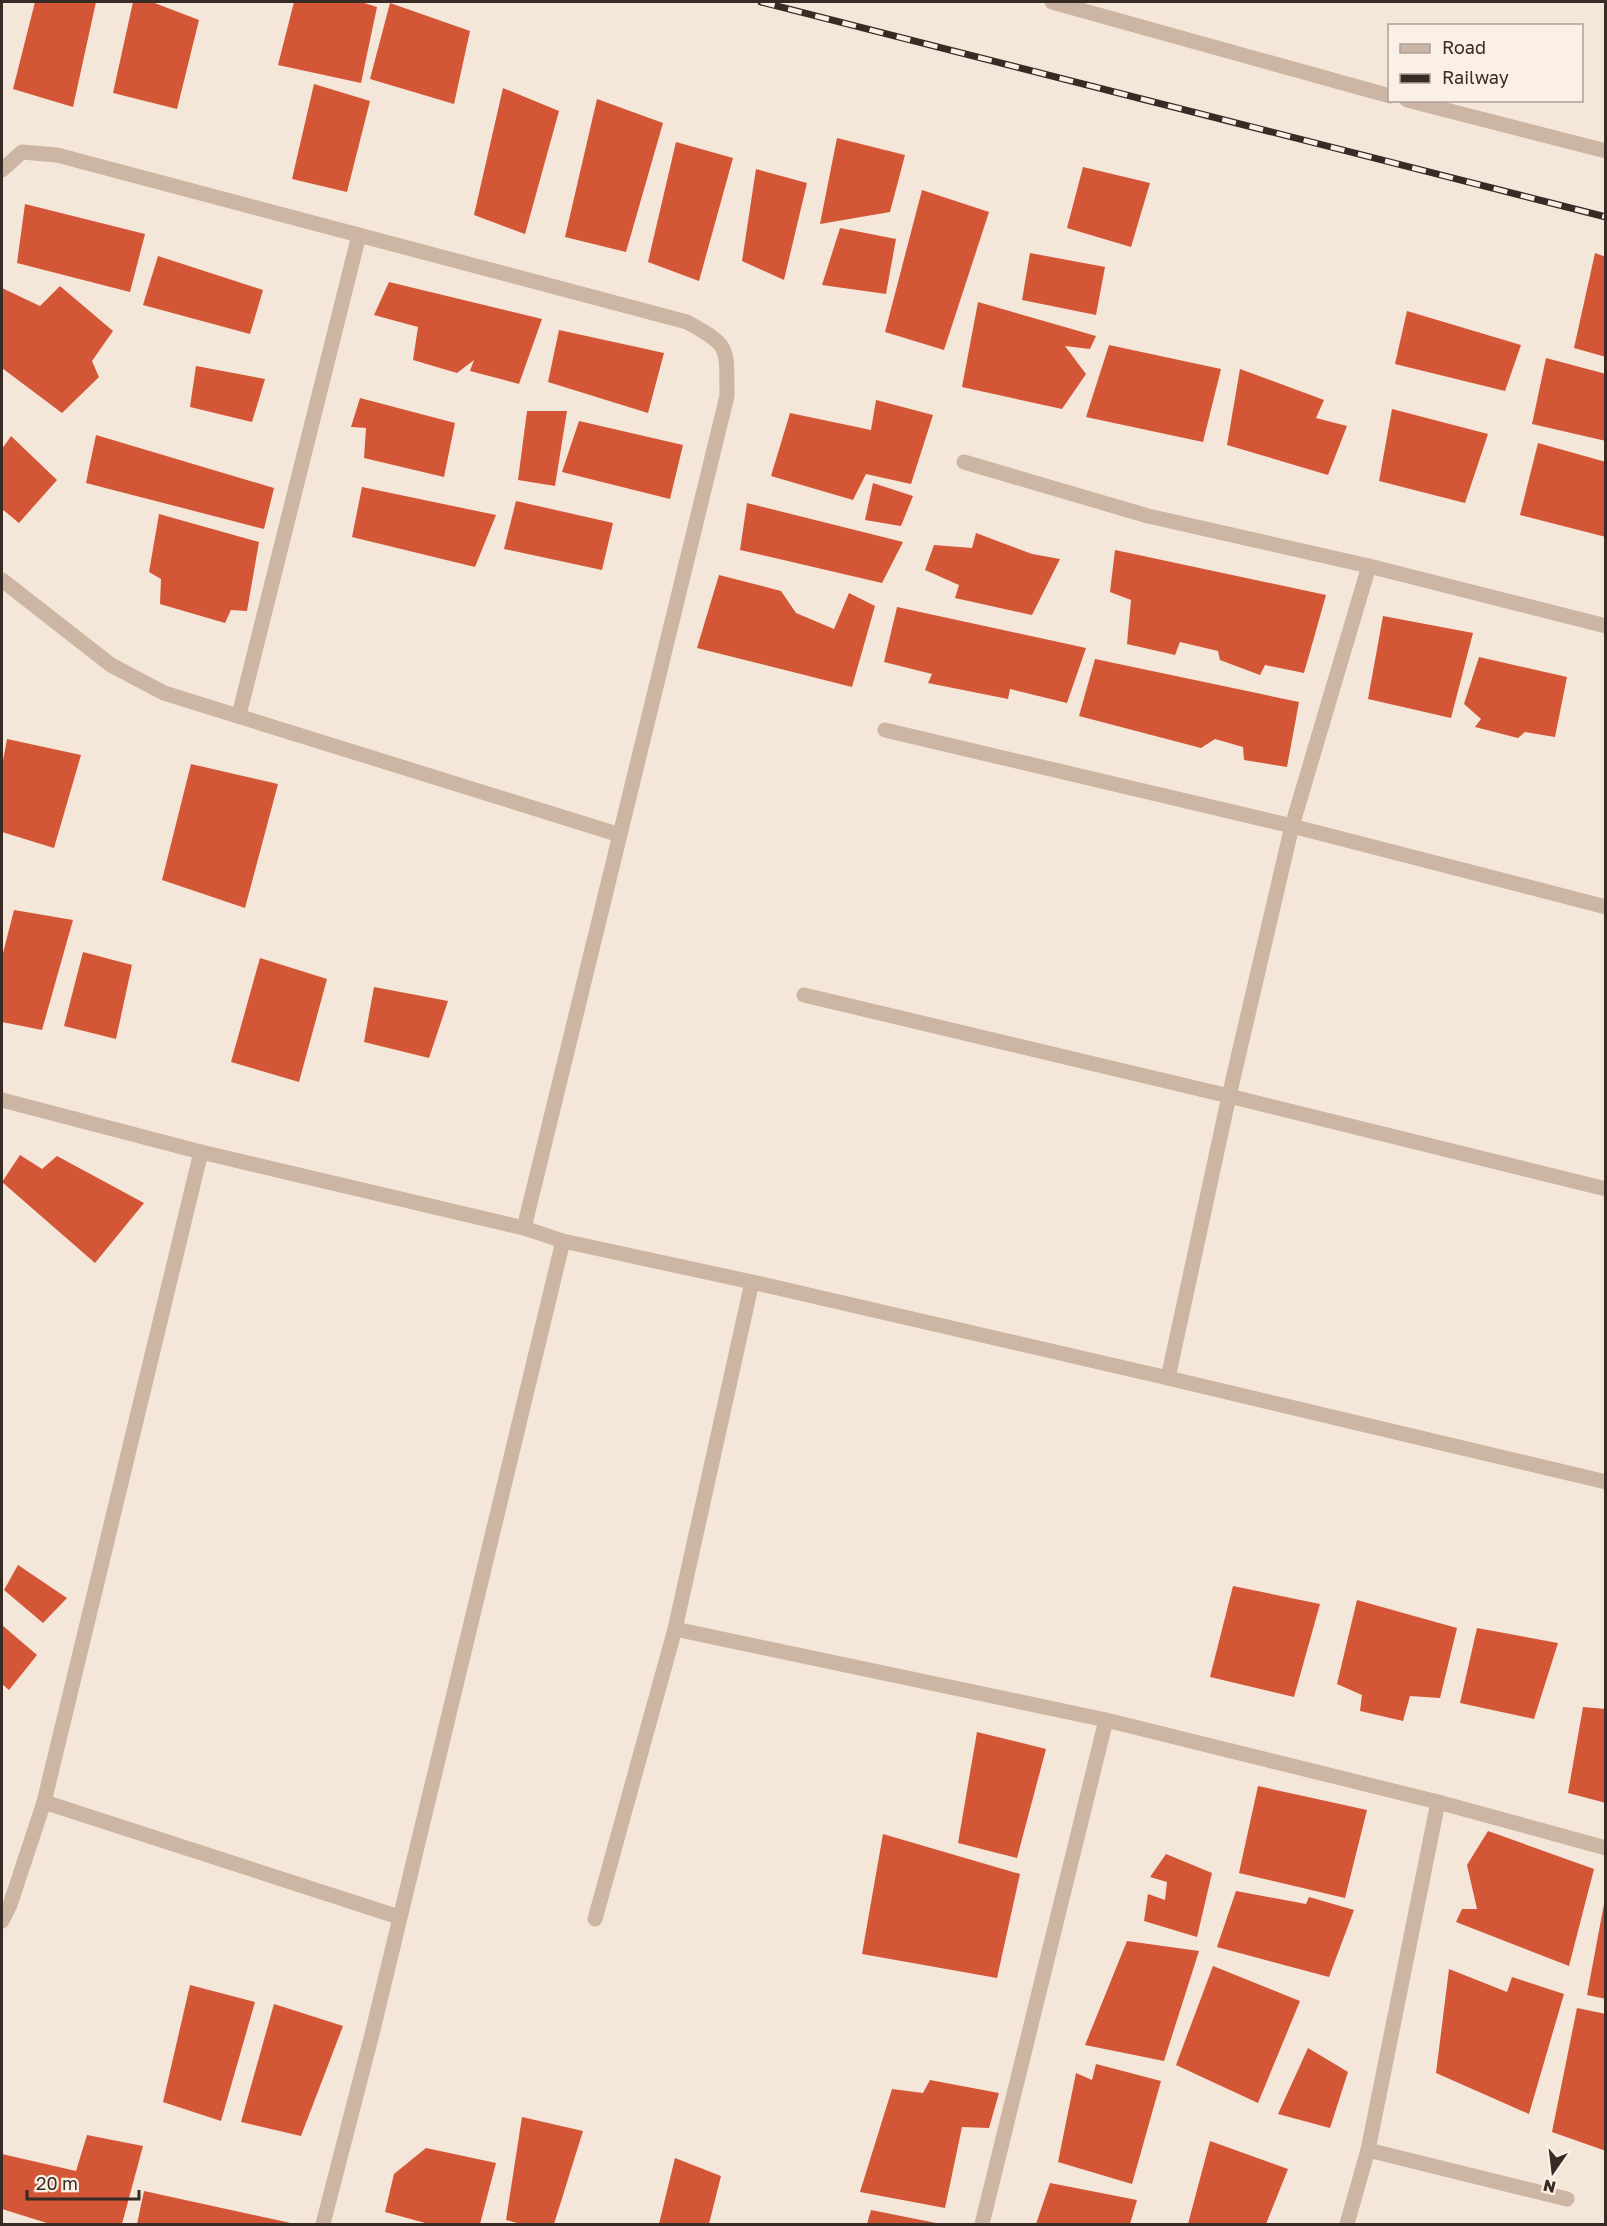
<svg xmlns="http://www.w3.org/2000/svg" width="1607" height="2226" viewBox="0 0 1607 2226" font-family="'Golos Text',sans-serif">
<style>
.building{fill:#d35737}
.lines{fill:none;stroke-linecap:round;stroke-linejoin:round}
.street{stroke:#cdb5a3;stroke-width:15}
.rail-casing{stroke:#372b26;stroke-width:7}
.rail{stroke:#fbf0e5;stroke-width:4.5;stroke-dasharray:14;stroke-linecap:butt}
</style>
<rect width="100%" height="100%" fill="#f4e6d8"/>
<g class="building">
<path d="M35 2H96L73 107 13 89Z"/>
<path d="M133 2H152L199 20 177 109 113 93Z"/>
<path d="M294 2H361L377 7 361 83 278 65Z"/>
<path d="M390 3 470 31 454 104 370 79Z"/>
<path d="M314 84 370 101 347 192 292 179Z"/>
<path d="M503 88 559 111 525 234 474 215Z"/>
<path d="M597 99 663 123 626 252 565 237Z"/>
<path d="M837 138 905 155 890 212 820 224Z"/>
<path d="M676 142 733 158 699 281 648 262Z"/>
<path d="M1083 167 1150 183 1131 247 1067 228Z"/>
<path d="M756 169 807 183 784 280 742 261Z"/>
<path d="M922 190 989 212 944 350 885 332Z"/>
<path d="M25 204 145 234 130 292 17 263Z"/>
<path d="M840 228 896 239 886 294 822 285Z"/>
<path d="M1030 253 1105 267 1096 315 1022 300Z"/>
<path d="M1595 253 1606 257V357L1574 348Z"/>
<path d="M158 256 263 290 250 334 143 305Z"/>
<path d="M389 282 542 319 519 384 470 371 474 360 457 373 413 360 418 327 374 315Z"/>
<path d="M60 286 113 331 92 361 99 377 62 413 2 368V288L40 306Z"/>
<path d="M978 302 1096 336 1090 349 1065 346 1086 374 1062 409 962 387Z"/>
<path d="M1407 311 1521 345 1505 391 1395 364Z"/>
<path d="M559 330 664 353 648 413 548 382Z"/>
<path d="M1109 345 1221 369 1203 442 1086 417Z"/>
<path d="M1546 358 1606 374V441L1532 424Z"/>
<path d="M196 366 265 379 252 422 190 407Z"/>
<path d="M1240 369 1324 400 1316 418 1347 426 1328 475 1227 445Z"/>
<path d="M360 398 455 423 444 477 364 458 366 428 351 427Z"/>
<path d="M876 400 933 415 911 484 866 474 853 500 771 476 790 413 871 430Z"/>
<path d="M1392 409 1488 434 1465 503 1379 481Z"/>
<path d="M527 411H567L555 486 518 480Z"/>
<path d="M579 421 683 445 670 499 562 472Z"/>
<path d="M96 435 274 488 264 529 86 483Z"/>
<path d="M11 436 57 480 19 523 2 509V449Z"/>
<path d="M1538 443 1606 462V537L1520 515Z"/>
<path d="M873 483 913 496 901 526 865 520Z"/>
<path d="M362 487 496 515 475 567 352 537Z"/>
<path d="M516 501 613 523 602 570 504 549Z"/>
<path d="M747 503 903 542 882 583 740 550Z"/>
<path d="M159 514 259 542 247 611 231 610 225 623 160 604 161 579 149 572Z"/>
<path d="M976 533 1032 554 1060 559 1032 615 955 598 959 585 925 570 934 545 972 548Z"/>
<path d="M1115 550 1326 595 1304 673 1265 665 1260 675 1220 660 1218 651 1180 642 1175 655 1127 644 1131 600 1110 592Z"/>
<path d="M719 575 781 591 796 613 834 629 849 593 875 606 852 687 697 648Z"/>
<path d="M897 607 1086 648 1067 703 1010 689 1008 699 928 683 932 674 884 662Z"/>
<path d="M1383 616 1473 633 1451 718 1368 699Z"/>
<path d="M1479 657 1567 677 1555 737 1525 732 1518 738 1475 727 1481 719 1464 704Z"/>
<path d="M1095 659 1299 702 1287 767 1244 760 1243 747 1215 739 1201 748 1079 716Z"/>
<path d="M7 739 81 755 54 848 2 832V766Z"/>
<path d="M191 764 278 784 245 908 162 880Z"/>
<path d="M14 910 73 920 42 1030 2 1022V957Z"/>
<path d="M83 952 132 965 116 1039 64 1026Z"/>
<path d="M260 958 327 979 299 1082 231 1062Z"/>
<path d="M374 987 448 1001 429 1058 364 1042Z"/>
<path d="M20 1155 42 1169 57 1156 144 1203 95 1263 2 1182Z"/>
<path d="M18 1565 67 1598 43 1623 4 1590Z"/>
<path d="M1233 1586 1320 1604 1294 1697 1210 1677Z"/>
<path d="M1357 1600 1457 1628 1440 1698 1410 1696 1403 1721 1360 1711 1362 1695 1337 1684Z"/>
<path d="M2 1625 37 1655 9 1690 2 1684Z"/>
<path d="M1477 1628 1558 1643 1534 1719 1460 1703Z"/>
<path d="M1583 1707 1606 1709V1803L1568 1793Z"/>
<path d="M977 1732 1046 1749 1017 1858 958 1843Z"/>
<path d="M1258 1786 1367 1810 1345 1898 1239 1873Z"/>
<path d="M1488 1831 1594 1869 1569 1966 1456 1922 1462 1909H1477L1467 1865Z"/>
<path d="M883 1834 1020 1874 997 1978 862 1954Z"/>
<path d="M1166 1854 1212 1873 1197 1937 1144 1921 1148 1894 1165 1900 1167 1882 1150 1877Z"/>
<path d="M1236 1891 1306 1904 1309 1897 1354 1910 1329 1977 1217 1947Z"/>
<path d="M1604 1904H1606V1999L1587 1995Z"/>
<path d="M1127 1941 1199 1951 1164 2061 1085 2045Z"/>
<path d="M1213 1966 1300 2001 1258 2103 1176 2065Z"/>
<path d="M1449 1969 1507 1992 1512 1977 1564 1994 1529 2114 1436 2073Z"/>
<path d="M190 1985 255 2002 221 2121 163 2102Z"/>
<path d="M274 2004 343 2026 301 2136 241 2122Z"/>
<path d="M1577 2008 1606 2014V2151L1552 2132Z"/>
<path d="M1308 2048 1348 2072 1330 2128 1278 2114Z"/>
<path d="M1096 2064 1161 2081 1132 2184 1058 2162 1076 2073 1092 2080Z"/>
<path d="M930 2080 999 2093 989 2128 962 2127 945 2208 860 2192 892 2089 923 2093Z"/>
<path d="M522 2117 583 2131 554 2224H521L506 2220Z"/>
<path d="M87 2135 143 2146 122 2224H50L2 2209V2154L76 2171Z"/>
<path d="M1210 2141 1288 2169 1266 2224H1188Z"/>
<path d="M426 2148 496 2163 480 2224H429L385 2212 394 2174Z"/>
<path d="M675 2158 721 2176 709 2224H659Z"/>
<path d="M1050 2183 1137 2200 1130 2224H1036Z"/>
<path d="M144 2191 295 2224H137Z"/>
<path d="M871 2210 936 2223V2224H867Z"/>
</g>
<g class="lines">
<g class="street">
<path d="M1052 2 1390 96"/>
<path d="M1407 100 1606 151"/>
<path d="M2 170 22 152 57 155 687 322C732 347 726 347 727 396L524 1228"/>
<path d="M964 462 1148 516 1369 566 1606 626"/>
<path d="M2 580 111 665 164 693 620 835"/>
<path d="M239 715 359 235"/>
<path d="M885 730 1292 826 1606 907"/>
<path d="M804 995 1229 1096 1606 1189"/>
<path d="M2 1100 201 1152 524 1228 563 1241 752 1282 1168 1378 1606 1482"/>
<path d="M1168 1378 1229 1096 1292 826 1369 566"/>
<path d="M675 1629 1106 1720 1438 1802 1606 1848"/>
<path d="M44 1802 399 1917"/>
<path d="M595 1919 675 1629 752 1282"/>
<path d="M2 1921 10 1905 44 1802 201 1152"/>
<path d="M1368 2150 1567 2199"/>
<path d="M323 2224 372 2034 563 1241"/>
<path d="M982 2224 1106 1720"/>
<path d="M1347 2224 1368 2150 1438 1802"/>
</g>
<g class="rail-casing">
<path id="rail" d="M761 2 1606 217"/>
</g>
<use href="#rail" class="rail"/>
</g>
<rect width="1607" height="2226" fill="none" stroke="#372b26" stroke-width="6"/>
<rect x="1388" y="24" width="195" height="78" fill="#fbf0e5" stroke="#ada199" stroke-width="1.5"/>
<rect x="1400" y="44" width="30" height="9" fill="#cdb5a3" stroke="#ada199" stroke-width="1.5"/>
<text x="1442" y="54" font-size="18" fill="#372b26">Road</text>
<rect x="1400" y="74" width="30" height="9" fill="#372b26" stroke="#ada199" stroke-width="1.5"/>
<text x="1442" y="84" font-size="18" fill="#372b26">Railway</text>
<g transform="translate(1553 2172) rotate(194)" stroke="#fbf0e5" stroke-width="4.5" paint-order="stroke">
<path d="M0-4.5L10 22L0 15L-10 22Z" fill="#372b26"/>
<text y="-9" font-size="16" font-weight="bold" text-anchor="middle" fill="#372b26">N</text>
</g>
<path d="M27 2190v9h112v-9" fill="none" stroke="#372b26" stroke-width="3"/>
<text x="36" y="2190" font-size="18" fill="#372b26" stroke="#fbf0e5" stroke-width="4.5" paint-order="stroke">20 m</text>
</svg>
